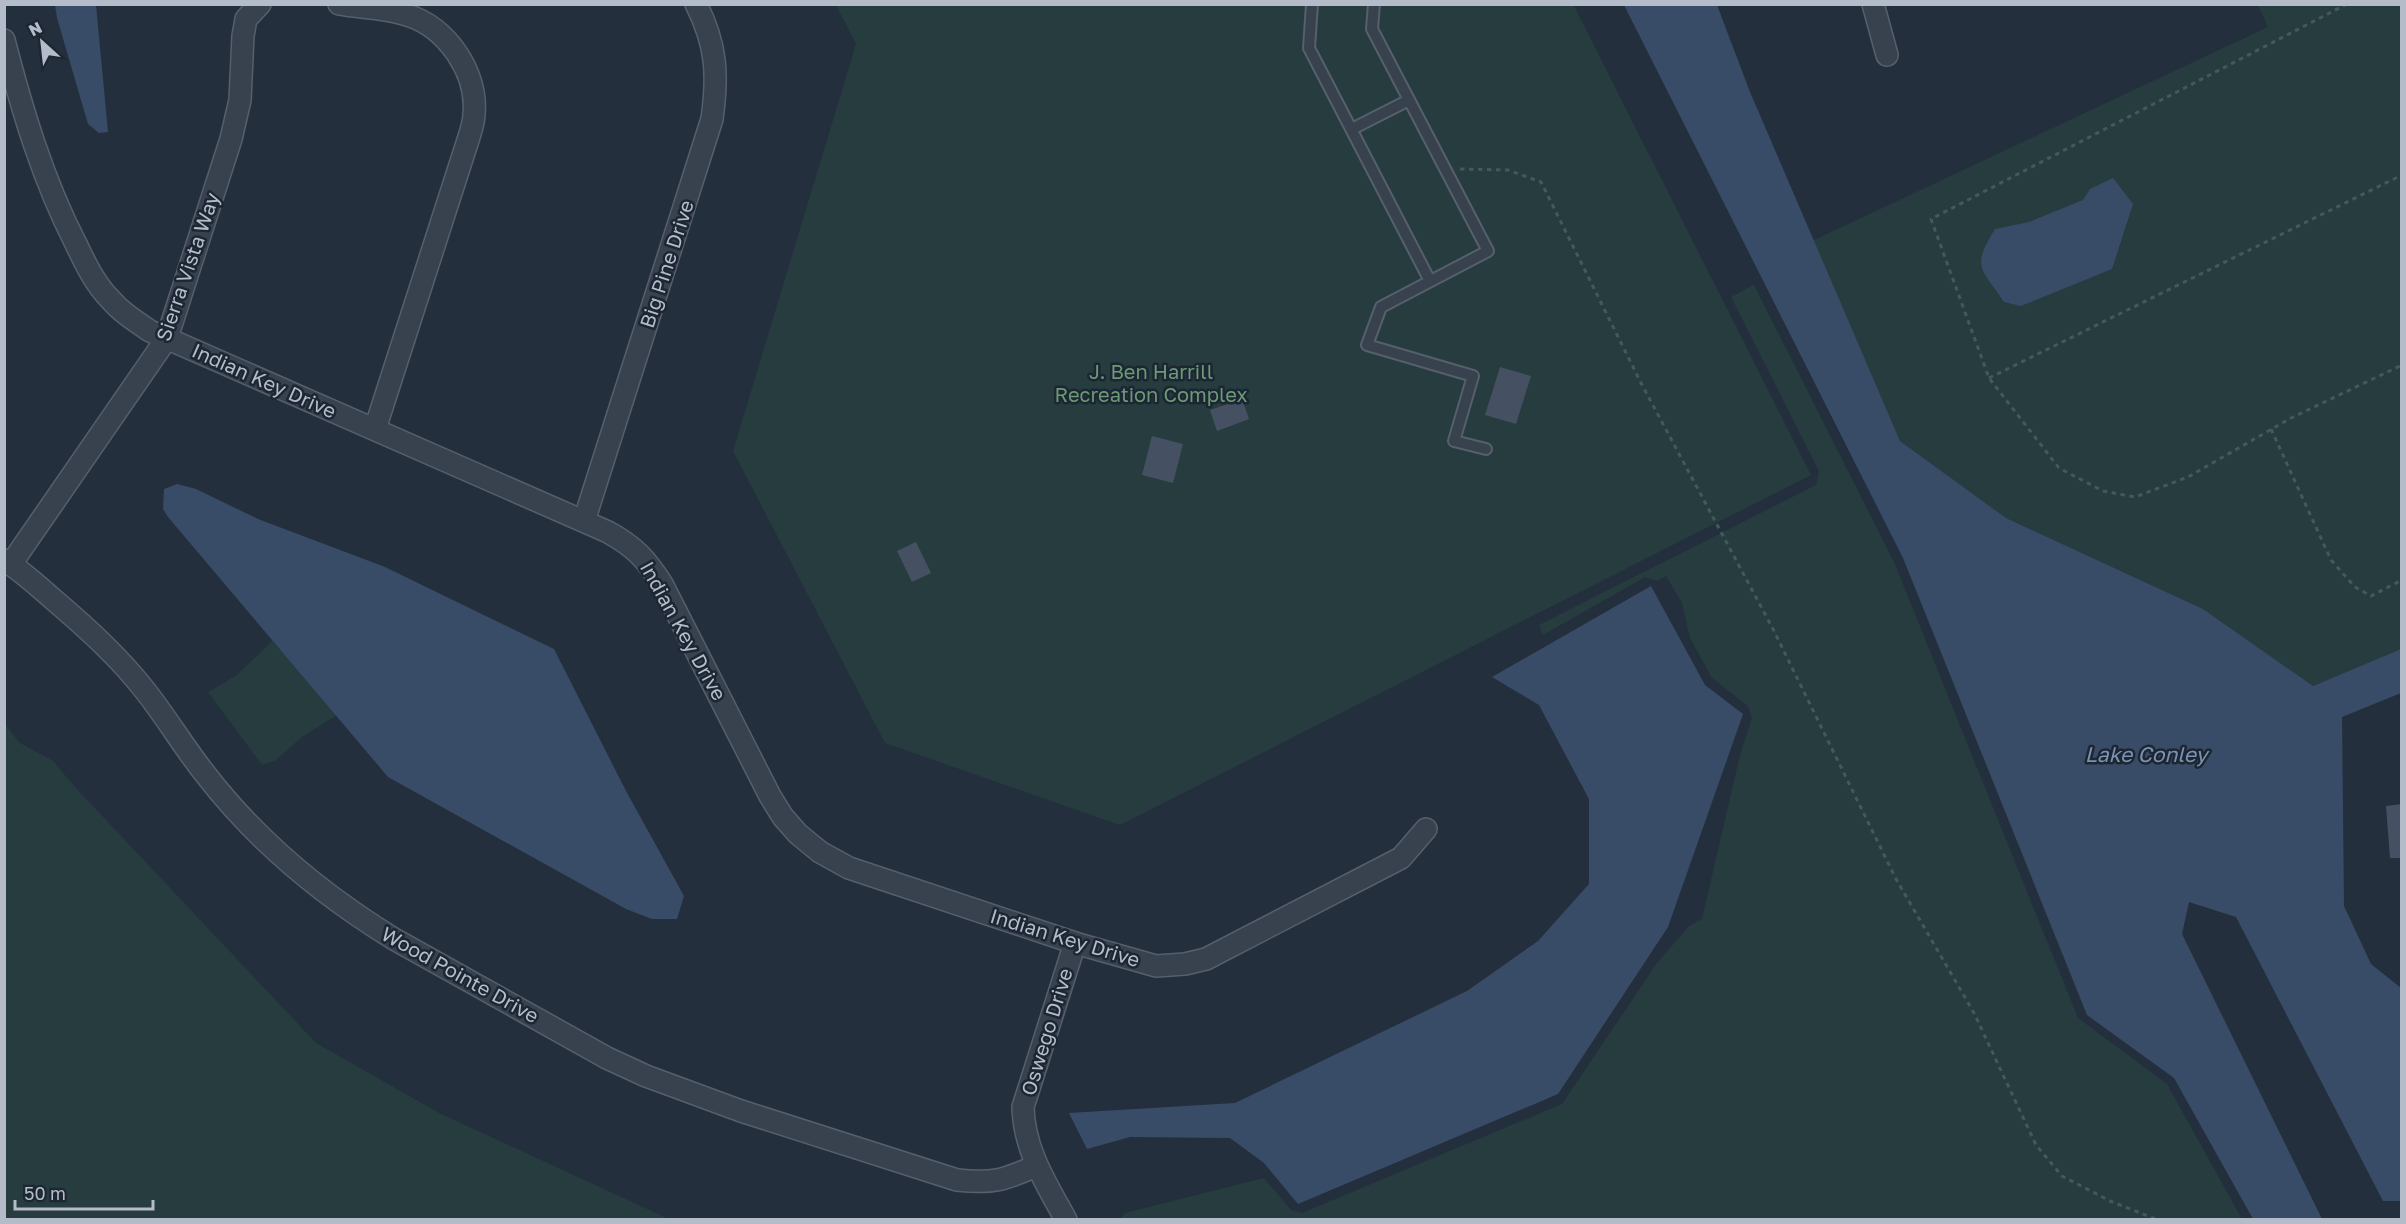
<svg xmlns="http://www.w3.org/2000/svg" width="2406" height="1224" viewBox="0 0 2406 1224" font-family="'Golos Text',sans-serif">
<style>
.green{fill:#263c3f}
.water{fill:#394c67}
.building{fill:#455162}
.lines{fill:none;stroke-linecap:round;stroke-linejoin:round}
.service-casing{stroke:#565f6c;stroke-width:14}
.minor-casing{stroke:#565f6c;stroke-width:24}
.path{stroke:#44595c;stroke-width:3;stroke-dasharray:4.5 4.5;stroke-linecap:butt}
.service{stroke:#38414e;stroke-width:10}
.minor{stroke:#38414e;stroke-width:21}
.labels{text-anchor:middle;stroke-width:5;stroke-linejoin:round;paint-order:stroke}
.street-label{font-size:20px;fill:#b4bcc9;stroke:#1d2633}
.park-label{font-size:20px;fill:#6b9a76;stroke:#1d2633}
.water-label{font-size:21px;font-style:italic;fill:#7c92b1;stroke:#1d2633}
</style>
<rect width="100%" height="100%" fill="#242f3e"/>
<g class="green">
<path d="M1573 4 1811 475 1120 825 885 743 733 451 856 44 836 5Z"/>
<path d="M2258 5H2401V649L2313 686 2203 609 2006 518 1900 441 1793 250 2268 27Z"/>
<path d="M1754 285 1894 562 2078 1018 2167 1084 2242 1219H1120L1125 1213 1264 1178 1291 1210 1302 1213 1562 1104 1657 963 1689 926 1702 919 1740 755 1752 718 1748 706 1712 678 1690 638 1682 603 1666 576 1657 581 1645 577 1543 635 1539 625 1816 485 1819 471 1731 297Z"/>
<path d="M272 641 340 713 302 737 275 761 262 765 208 692 237 675Z"/>
<path d="M4 723 20 743 53 761 75 787 316 1043 441 1114 669 1219H5Z"/>
</g>
<g class="water">
<path d="M55 5H96L108 132 99 133 88 124 57 18Z"/>
<path d="M1624 5H1717L1750 92 1900 441 2006 518 2203 609 2313 686 2401 649V693L2342 717 2344 906 2371 964 2401 988V1201H2383L2236 917 2189 902 2182 934 2322 1219H2253L2174 1078 2087 1015 1903 558Z"/>
<path d="M2113 178 2133 204 2112 269 2021 306 2004 302C1981 267 1971 268 1995 229L2029 222 2083 200 2090 189Z"/>
<path d="M177 484 196 489 258 519 385 567 554 649 626 791 684 896 677 919H652L626 909 388 777 168 517 163 509 164 489Z"/>
<path d="M1651 586 1705 685 1743 714 1668 927 1558 1094 1298 1204 1264 1163 1230 1138 1130 1137 1087 1149 1069 1113 1235 1103 1467 991 1538 941 1589 884V799L1539 705 1492 677Z"/>
</g>
<g class="building">
<path d="M1500 367 1531 376 1516 424 1485 415Z"/>
<path d="M1242 399 1249 419 1217 431 1210 410Z"/>
<path d="M1152 436 1183 444 1173 483 1142 475Z"/>
<path d="M916 542 931 573 912 582 897 551Z"/>
<path d="M2402 804V858H2390L2386 806Z"/>
</g>
<g class="lines">
<g class="service-casing">
<g id="service">
<path d="M1312 4 1309 48 1430 281"/>
<path d="M1374 4 1372 29 1488 251 1381 307 1367 345 1473 376 1454 441 1486 449"/>
<path d="M1352 129 1409 100"/>
</g>
</g>
<g class="minor-casing">
<g id="minor">
<path d="M339 4C361 8 386 8 407 15 447 27 478 73 474 114 474 122 471 130 469 137L375 429"/>
<path d="M1873 4 1887 55"/>
<path d="M4 40C22 110 43 180 76 244 85 263 95 284 110 299 121 312 135 321 150 331L608 532C635 547 646 559 662 584L770 796 783 817 798 834 820 852 849 868 1075 943 1156 966 1185 964 1206 959 1401 858 1426 829"/>
<path d="M584 521 712 119C718 76 717 45 696 4"/>
<path d="M4 560C22 571 38 586 54 600 88 629 120 658 147 693 168 720 185 749 206 775 257 841 324 896 394 939L607 1058 646 1076 741 1111 957 1180C993 1184 1004 1180 1036 1166"/>
<path d="M11 564 167 338 231 139 240 100 243 36 246 19 260 4"/>
<path d="M1066 1220C1046 1183 1024 1150 1023 1107L1075 943"/>
</g>
</g>
<g class="path">
<path d="M2347 4 1931 219 1989 378 2059 468 2103 491 2135 497 2188 477 2291 418 2402 365"/>
<path d="M1460 169 1508 170 1541 182 1641 383 1773 629 1896 879 1974 1013 2036 1145 2062 1176 2110 1201 2158 1220"/>
<path d="M1989 378 2402 175"/>
<path d="M2271 429 2331 560 2355 587 2371 596 2402 580"/>
</g>
<use href="#service" class="service"/>
<use href="#minor" class="minor"/>
</g>
<g class="labels">
<g class="street-label">
<text transform="translate(667 264) rotate(-72)" y="7">Big Pine Drive</text>
<text transform="translate(188 267) rotate(-71)" y="7">Sierra Vista Way</text>
<text transform="translate(264 381) rotate(24)" y="7">Indian Key Drive</text>
<text transform="translate(683 631) rotate(61)" y="7">Indian Key Drive</text>
<text transform="translate(1065 938) rotate(17)" y="7">Indian Key Drive</text>
<text transform="translate(460 975) rotate(29)" y="7">Wood Pointe Drive</text>
<text transform="translate(1047 1032) rotate(-73)" y="7">Oswego Drive</text>
</g>
<g class="park-label">
<text x="1151" y="379">J. Ben Harrill<tspan x="1151" dy="23">Recreation Complex</tspan></text>
</g>
<g class="water-label">
<text x="2146" y="762">Lake Conley</text>
</g>
</g>
<rect width="2406" height="1224" fill="none" stroke="#b4bcc9" stroke-width="12"/>
<g transform="translate(42 42) rotate(333)" stroke="#1d2633" stroke-width="4.5" paint-order="stroke">
<path d="M0-4.5L10 22L0 15L-10 22Z" fill="#b4bcc9"/>
<text y="-9" font-size="16" font-weight="bold" text-anchor="middle" fill="#b4bcc9">N</text>
</g>
<path d="M15 1200v9h138v-9" fill="none" stroke="#b4bcc9" stroke-width="3"/>
<text x="24" y="1200" font-size="18" fill="#b4bcc9" stroke="#1d2633" stroke-width="4.5" paint-order="stroke">50 m</text>
</svg>
